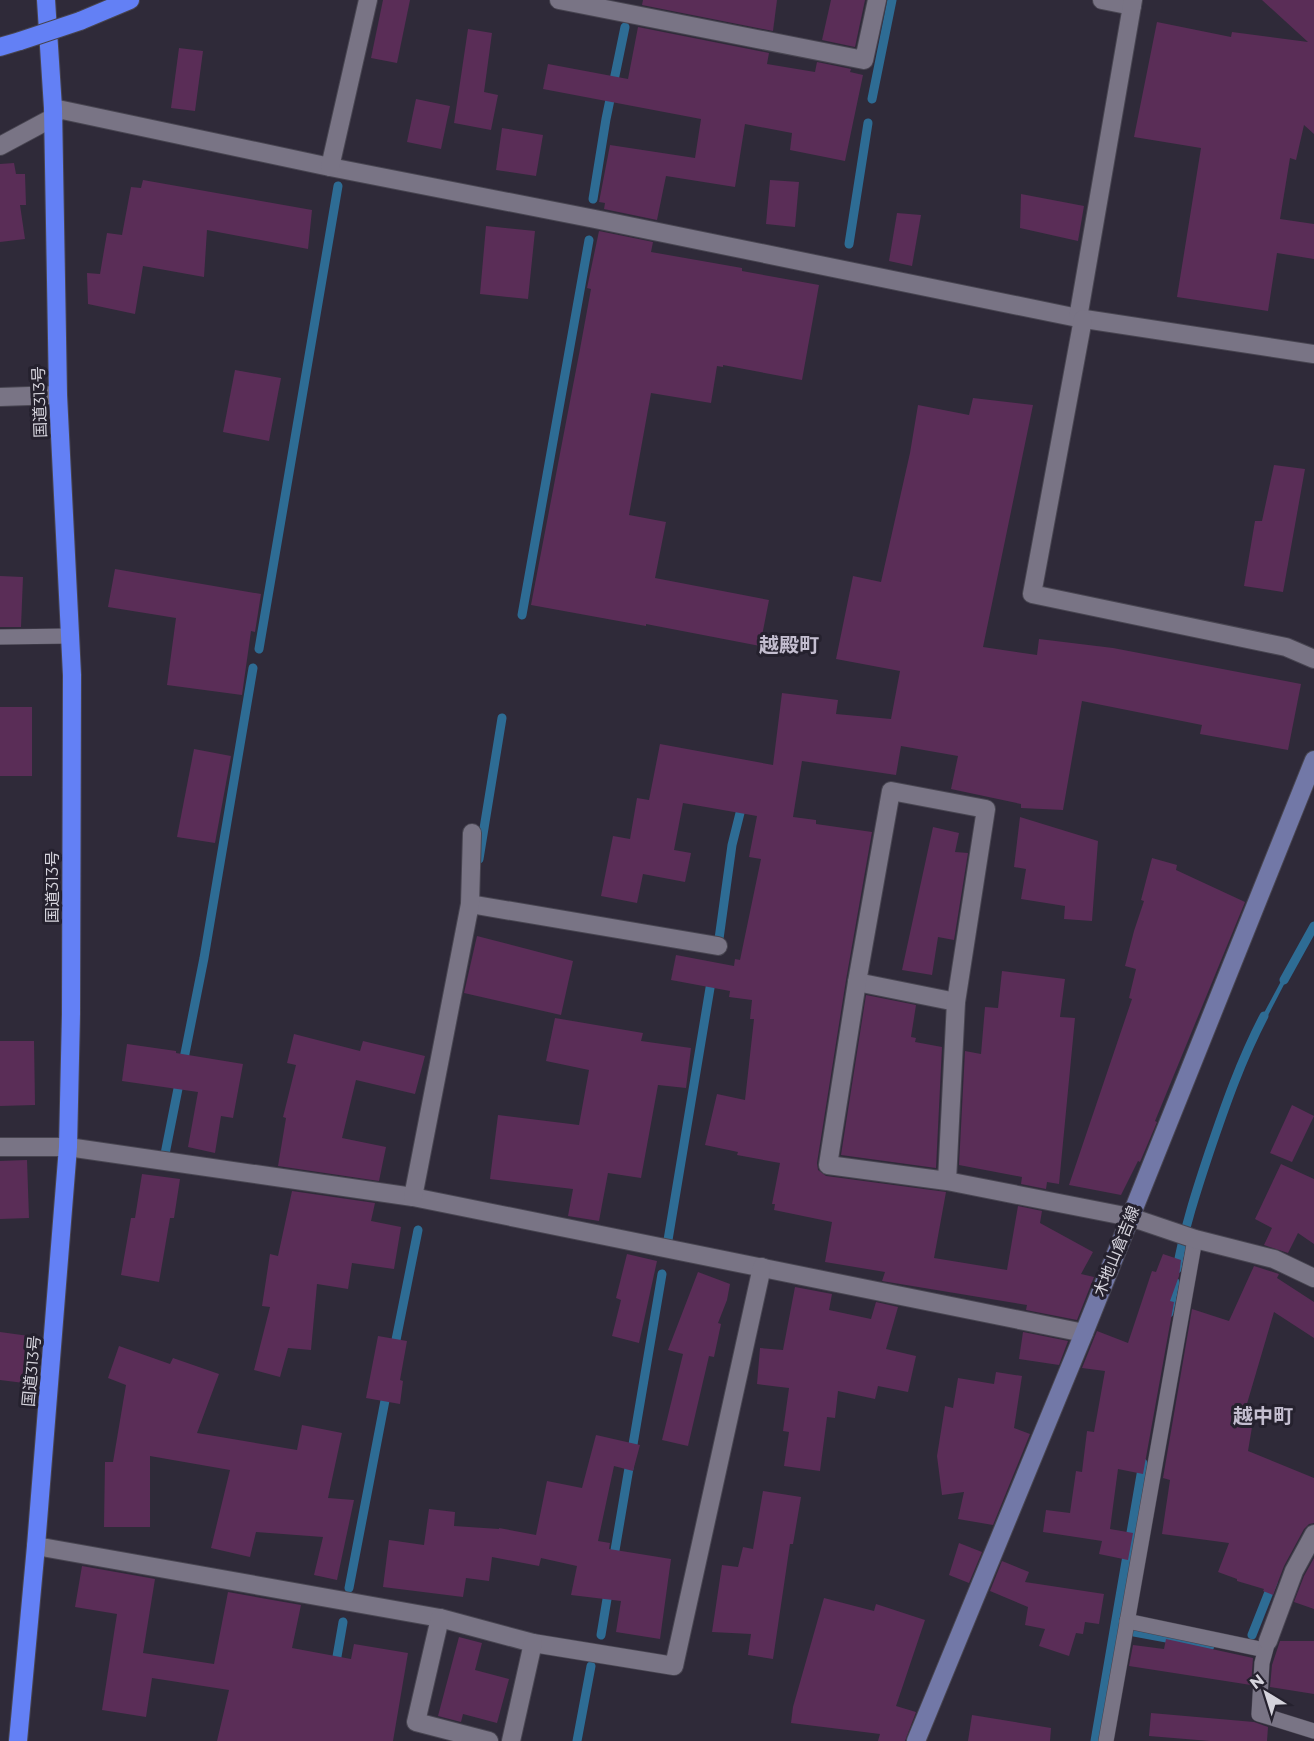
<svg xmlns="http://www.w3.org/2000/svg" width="1314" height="1741" viewBox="0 0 1314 1741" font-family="Montserrat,'Noto Sans JP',sans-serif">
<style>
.water{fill:#2e6c94}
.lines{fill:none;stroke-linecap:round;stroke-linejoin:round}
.stream{stroke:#2e6c94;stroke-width:9}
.building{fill:#5a2d57}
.lane-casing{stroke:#484551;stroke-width:16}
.street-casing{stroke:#484551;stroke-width:20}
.secondary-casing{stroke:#484551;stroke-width:20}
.highway-casing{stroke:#484551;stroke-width:20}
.lane{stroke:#797485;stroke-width:15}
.street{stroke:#797485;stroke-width:18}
.secondary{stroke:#7278a7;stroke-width:18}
.highway{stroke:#6380f5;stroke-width:18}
.highway-bridge-casing{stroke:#484551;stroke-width:20;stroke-linecap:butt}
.highway-bridge{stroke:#6380f5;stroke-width:18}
.labels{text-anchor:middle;stroke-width:6;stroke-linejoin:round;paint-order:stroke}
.street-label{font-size:16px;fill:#d5d3dc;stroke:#25212e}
.quarter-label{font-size:20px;font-weight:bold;fill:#c4bed0;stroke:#25212e}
</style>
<rect width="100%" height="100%" fill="#2f2a39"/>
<path class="water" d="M1287 970 1290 973 1262 1027 1258 1024Z"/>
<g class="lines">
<g class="stream">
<path d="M872 99 892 0"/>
<path d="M593 199 606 119 625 27"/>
<path d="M849 244 868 123"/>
<path d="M522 615 589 240"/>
<path d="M259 649 338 186"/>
<path d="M479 859 502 718"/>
<path d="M718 946 732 845 743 801"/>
<path d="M1284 980 1314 926"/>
<path d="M165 1154 204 958 253 668"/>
<path d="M668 1240 712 976"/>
<path d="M1177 1269C1184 1229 1196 1192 1209 1153 1225 1106 1241 1060 1264 1016"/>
<path d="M1169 1313 1175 1282"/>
<path d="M394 1350 418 1230"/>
<path d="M613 1562 662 1274"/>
<path d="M349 1588 387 1390"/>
<path d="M1134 1632 1210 1646"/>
<path d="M601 1635 609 1587"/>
<path d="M1252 1635 1273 1582"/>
<path d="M335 1668 343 1622"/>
<path d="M577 1741 591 1666"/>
<path d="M1095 1741 1143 1463"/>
</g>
</g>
<g class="building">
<path d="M383 0H410L397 63 371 58Z"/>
<path d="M643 0H777L773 31 642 5Z"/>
<path d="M831 0H865L855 47 822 40Z"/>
<path d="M1262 0H1314V134L1304 125 1296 160 1290 158 1280 219 1314 224V259L1277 253 1268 311 1177 297 1201 148 1134 137 1157 22 1231 37 1232 32 1308 42Z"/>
<path d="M638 27 769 53 767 64 815 72 817 62 851 69 850 72 863 75 845 161 790 150 792 133 745 124 735 187 666 176 657 220 604 209 605 203 599 202 610 145 695 158 701 119 543 89 548 64 628 79Z"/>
<path d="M468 29 492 33 484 92 498 95 491 130 454 123Z"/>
<path d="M179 48 203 51 195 111 171 108Z"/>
<path d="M416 99 450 106 441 149 407 142Z"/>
<path d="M502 128 543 135 536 176 496 170Z"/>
<path d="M14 163 16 174H25L26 205H20L25 239 0 242V164Z"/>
<path d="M143 180 312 210 308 249 207 230 204 277 143 266 135 314 88 304 87 273 100 274 107 233 122 235 131 187 141 188Z"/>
<path d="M770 180 799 182 795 227 766 224Z"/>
<path d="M1021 194 1084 206 1078 241 1020 228Z"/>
<path d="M897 213 921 215 912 266 889 261Z"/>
<path d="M486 226 535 231 528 299 480 294Z"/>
<path d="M599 231 653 242 651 252 742 268V271L819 285 802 380 723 365V367L717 366 711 403 651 393 629 515 666 522 655 578 769 600 760 646 646 624V626L531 605 580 349 591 289 587 288Z"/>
<path d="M235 370 281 378 269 441 223 432Z"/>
<path d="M973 398 1033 405 983 647 1037 655 1039 639 1113 648 1301 684 1288 750 1200 734 1202 725 1082 701 1063 810 1021 808V804L951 789 958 756 901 746 896 775 802 761 793 817 816 820V824L872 832 846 980 817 1163 818 1170 826 1176 946 1192 934 1258 1007 1270 1018 1206 1042 1211 1040 1223 1093 1252 1081 1274 1094 1277 1077 1320 1026 1310 1027 1305 882 1281 885 1272 825 1262 832 1222 774 1210 775 1204H772L780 1163 737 1155 738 1152 705 1145 717 1094 745 1100 754 1019H750L752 1000 729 997 730 991 671 980 676 955 734 966 735 959 740 960 761 859 749 857 757 816 683 803 674 850 691 853 685 882 643 874 637 903 601 896 613 836 630 839 637 798 649 800 660 744 773 765 782 693 838 700 836 714 891 719 900 671 836 659 853 576 881 582 910 453 918 405 969 415Z"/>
<path d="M1274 465 1305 469 1283 592 1244 586 1255 521H1262Z"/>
<path d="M115 569 261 594 255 632 251 631 242 695 167 685 176 618 108 607Z"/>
<path d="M0 576 23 577 21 627H0Z"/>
<rect x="0" y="707" width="32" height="69"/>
<path d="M194 749 231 756 215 843 177 837Z"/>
<path d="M1020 817 1098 841 1092 921 1064 919 1065 906 1021 899 1026 869 1014 867Z"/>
<path d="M933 827 959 833 955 852 968 853 954 940 938 937 932 975 902 970Z"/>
<path d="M1152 858 1177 865 1176 870 1245 902 1155 1121 1157 1122 1140 1162 1138 1161 1121 1195 1069 1185 1132 999 1129 998 1136 969 1125 966 1134 931 1144 901 1141 900Z"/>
<path d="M477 936 573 961 561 1015 464 993Z"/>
<path d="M1002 971 1065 979 1060 1017 1075 1018 1059 1184 1047 1182 1046 1189 1021 1184 1022 1177 959 1165 965 1051 981 1054 985 1007 998 1008Z"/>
<path d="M866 995 916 1005 911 1037 916 1038 915 1042 942 1047 936 1168 841 1155Z"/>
<path d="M555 1018 643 1033 641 1041 691 1048 686 1088 658 1085 641 1178 608 1173 599 1221 568 1216 573 1189 490 1179 498 1115 579 1125 589 1070 546 1061Z"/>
<path d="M294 1034 360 1051 363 1041 425 1056 415 1094 356 1080 342 1138 386 1147 379 1181 278 1166 286 1118 283 1117 296 1065 287 1063Z"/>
<path d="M0 1041H34L35 1105 0 1106Z"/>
<path d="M127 1044 176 1051V1053L243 1064 233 1118 221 1116 215 1153 188 1147 198 1092 122 1081Z"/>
<path d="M1292 1105 1314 1116 1292 1162 1270 1153Z"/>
<path d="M27 1160 29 1218 0 1219V1161Z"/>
<path d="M1281 1164 1314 1179V1244L1298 1233 1288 1253 1264 1245 1272 1228 1255 1219Z"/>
<path d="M142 1174 180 1179 174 1218H170L159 1282 121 1275 131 1218H135Z"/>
<path d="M292 1191 375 1203 371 1221 401 1227 394 1269 352 1263 348 1289 317 1284 311 1350 288 1348 280 1377 254 1370 270 1307 262 1306 270 1254 278 1256Z"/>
<path d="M627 1254 657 1261 639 1343 612 1336 621 1300 616 1298Z"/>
<path d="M1163 1254 1181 1260 1179 1276 1170 1301 1174 1302 1143 1474 1118 1469 1110 1529 1133 1533 1128 1560 1099 1554 1102 1541 1043 1532 1046 1510 1070 1513 1076 1471 1082 1472 1087 1431 1094 1432 1105 1371 1082 1368 1097 1331 1128 1343 1152 1271 1156 1272Z"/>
<path d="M1254 1266 1279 1274 1277 1278 1314 1302V1338L1274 1312 1246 1407 1255 1409 1248 1451 1314 1478V1523L1309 1524 1304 1529 1284 1566 1273 1595 1263 1591 1264 1589 1237 1581V1579L1218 1572 1229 1543 1162 1534 1170 1480 1163 1478 1192 1309 1229 1321Z"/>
<path d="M698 1272 730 1284 727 1300 718 1323 721 1324 714 1357 709 1356 688 1446 662 1440 683 1354 668 1350Z"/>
<path d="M795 1287 832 1294 829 1310 871 1319 876 1302 898 1307 886 1349 916 1356 908 1392 878 1386 875 1399 838 1391 835 1418 827 1417 820 1471 784 1466 789 1432 783 1431 789 1388 757 1384 760 1348 783 1350Z"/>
<path d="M0 1332 29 1336 24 1383 0 1380Z"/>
<path d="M1023 1332 1068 1341 1059 1365 1019 1359Z"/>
<path d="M378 1336 407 1341 400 1380 403 1381 400 1404 366 1398Z"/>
<path d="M119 1346 170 1364 173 1358 219 1374 197 1433 297 1450 302 1425 342 1433 328 1498 354 1500 337 1580 314 1575 323 1537 256 1532 250 1557 211 1548 230 1470 150 1456V1527H104L105 1462H113L126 1385 108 1378Z"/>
<path d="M996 1372 1022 1376 1014 1428 1030 1434 993 1525 958 1519 964 1492 942 1495 937 1456 945 1406 953 1408 958 1378 994 1384Z"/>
<path d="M596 1435 640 1445 633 1471 614 1466 598 1541 610 1543 609 1549 671 1559 660 1639 616 1632 621 1601 571 1595 577 1566 541 1558 539 1566 492 1557 489 1581 466 1578 463 1597 383 1587 389 1540 424 1545 429 1509 455 1512 454 1526 499 1529V1528L536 1535 547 1481 582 1488Z"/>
<path d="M763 1491 801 1497 793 1544H790L773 1659 748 1655 751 1634 712 1632 722 1565 738 1567 743 1547 753 1549Z"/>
<path d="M959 1543 982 1552 969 1583 949 1575Z"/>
<path d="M1314 1558V1609L1294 1602 1304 1576Z"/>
<path d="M1002 1561 1029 1572 1025 1582 1104 1594 1099 1624 1085 1622 1083 1634 1076 1633 1069 1656 1039 1646 1045 1629 1025 1625 1028 1607 990 1591Z"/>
<path d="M82 1566 155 1579 143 1653 214 1664 228 1592 301 1605 292 1648 351 1659 354 1644 408 1653 393 1741H217L229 1690 152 1678 146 1717 102 1710 117 1614 75 1607Z"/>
<path d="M824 1598 874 1611 876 1604 925 1620 896 1706 916 1712 905 1741H878L880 1734 791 1723 793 1707Z"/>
<path d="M459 1637 482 1643 475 1670 509 1679 497 1723 463 1714 461 1722 438 1716Z"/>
<path d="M1166 1639 1253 1658 1251 1685 1129 1666 1133 1645 1164 1649Z"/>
<path d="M1280 1641H1314V1694L1270 1687 1272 1665Z"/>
<path d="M1151 1713 1254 1722 1268 1727 1267 1741H1210L1149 1736Z"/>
<path d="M972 1715 1051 1728 1050 1741H968Z"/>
</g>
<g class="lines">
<g class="lane-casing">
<g id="lane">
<path d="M0 637 70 636"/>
<path d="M1127 1621 1265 1650"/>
<path d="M1268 1641 1262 1663 1259 1714 1314 1731"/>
<path d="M1106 1741 1195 1239"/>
</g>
</g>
<g class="street-casing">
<g id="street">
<path d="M559 0 864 60 877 0"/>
<path d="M1102 0 1132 6"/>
<path d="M53 108 330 167 595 219 1078 318 1314 354"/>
<path d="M0 146 54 117"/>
<path d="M330 167 368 0"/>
<path d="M1078 318 1133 0"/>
<path d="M1083 319 1032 594 1286 647 1314 659"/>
<path d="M0 397 58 395"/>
<path d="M470 904 718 946"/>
<path d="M857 982 956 1002"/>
<path d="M0 1147H68L413 1197 1084 1333"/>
<path d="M947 1181 956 1002 986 809 891 791 857 982 828 1165 947 1181 1130 1217 1195 1239 1274 1259 1314 1278"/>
<path d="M413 1197 470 904 472 833"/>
<path d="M36 1546 440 1618 533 1643 674 1666 762 1267"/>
<path d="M440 1618 416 1722 489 1741"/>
<path d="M1268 1641 1294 1571 1314 1534"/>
<path d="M511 1741 533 1643"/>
</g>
</g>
<g class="secondary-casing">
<path id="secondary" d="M916 1741 1084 1333 1314 760"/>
</g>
<g class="highway-casing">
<g id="highway">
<path d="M80 21 130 0"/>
<path d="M0 47 20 41"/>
<path d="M18 1741 36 1546 68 1147 71 1014 72 675 58 395 53 108 46 0"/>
</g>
</g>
<use href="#lane" class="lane"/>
<use href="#street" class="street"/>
<use href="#secondary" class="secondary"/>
<use href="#highway" class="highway"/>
<g class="highway-bridge-casing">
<path id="highway-bridge" d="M20 41 80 21"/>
</g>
<use href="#highway-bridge" class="highway-bridge"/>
</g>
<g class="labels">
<g class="street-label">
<text transform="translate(39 402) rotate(-92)" y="6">国道313号</text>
<text transform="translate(52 887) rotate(-90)" y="6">国道313号</text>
<text transform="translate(1116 1251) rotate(-68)" y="6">木地山倉吉線</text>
<text transform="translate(31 1371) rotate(-85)" y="6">国道313号</text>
</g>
<g class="quarter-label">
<text x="789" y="652">越殿町</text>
<text x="1263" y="1423">越中町</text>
</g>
</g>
<g transform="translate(1266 1693) rotate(322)" stroke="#25212e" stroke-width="4.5" paint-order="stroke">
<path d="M0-4.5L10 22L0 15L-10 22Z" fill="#d5d3dc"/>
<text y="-9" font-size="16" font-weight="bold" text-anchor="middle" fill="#d5d3dc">N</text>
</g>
</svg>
